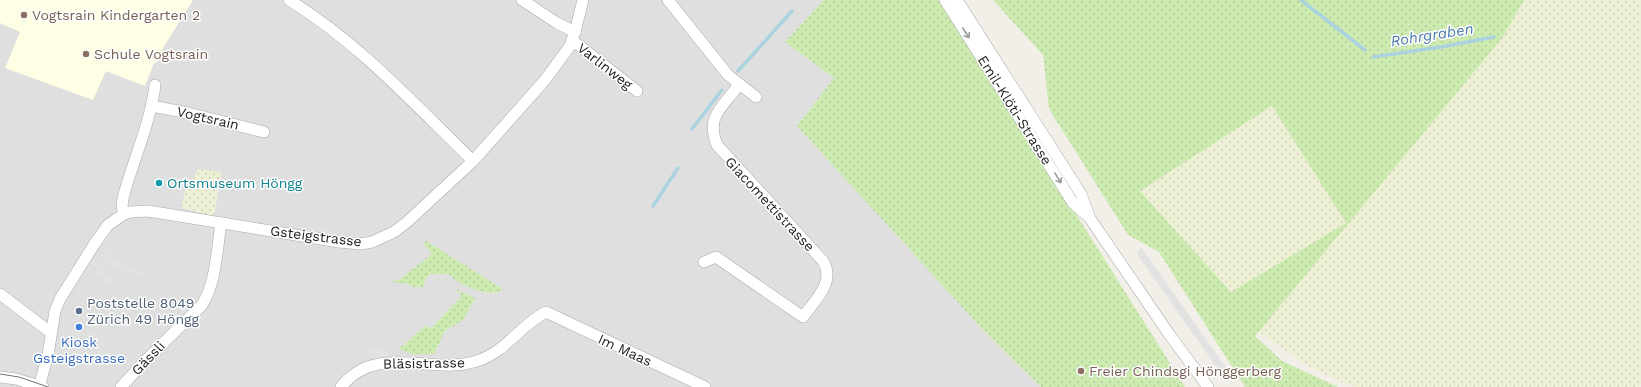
<svg xmlns="http://www.w3.org/2000/svg" width="1641" height="387" viewBox="0 0 1641 387" font-family="'Work Sans',sans-serif">
<style>
.residential{fill:#e0dfdf}
.education{fill:#ffffe5}
.farmland{fill:url(#farmland-dots)}
.grass{fill:url(#grass-dots);fill-rule:evenodd}
.parking{fill:#e2e2e2}
.lines{fill:none;stroke-linecap:round;stroke-linejoin:round}
.stream{stroke:#aad3df;stroke-width:3.5}
.minor-casing{stroke:#a9a9a9;stroke-width:12}
.minor{stroke:#fff;stroke-width:11}
.tram{stroke:#707070;stroke-width:1}
.oneway{stroke:#9c9c9c}
.education-dot{fill:#8d6e63;stroke:#fff;stroke-width:1.5}
.culture-dot{fill:#0f9aa8;stroke:#fff;stroke-width:1.5}
.service-dot{fill:#5c6f8a;stroke:#fff;stroke-width:1.5}
.shop-dot{fill:#3f7fe0;stroke:#fff;stroke-width:1.5}
.labels{text-anchor:middle;stroke-width:3;stroke-linejoin:round;paint-order:stroke}
.education-label{font-size:14px;fill:#785e54;stroke:#fff;text-anchor:start}
.street-label{font-size:14px;fill:#222;stroke:#fff}
.culture-label{font-size:14px;fill:#0d838f;stroke:#fff;text-anchor:start}
.service-label{font-size:14px;fill:#4e5e75;stroke:#fff;text-anchor:start}
.shop-label{font-size:14px;fill:#366cbe;stroke:#fff}
.water-label{font-size:15px;font-style:italic;fill:#4a7aab;stroke:#fff}
</style>
<defs>
<pattern id="farmland-dots" width="8" height="8" patternUnits="userSpaceOnUse"><rect width="8" height="8" fill="#eef0d5"/><path d="M2 2h.1M6 6h.1" fill="none" stroke="#ccceb7" stroke-width="1.8" stroke-linecap="round"/></pattern>
<pattern id="grass-dots" width="8" height="8" patternUnits="userSpaceOnUse"><rect width="8" height="8" fill="#cdebb0"/><path d="M2 2h.1M6 6h.1" fill="none" stroke="#b0c997" stroke-width="1.8" stroke-linecap="round"/></pattern>
</defs>
<rect width="100%" height="100%" fill="#f2efe9"/>
<path class="residential" d="M0 0H824L785 42 834 78 798 126 984 331 1041 387H0Z"/>
<path class="education" d="M0 0H193L163 48 157 62 154 63 145 86 106 71 93 100 5 68 20 32 0 23Z"/>
<g class="farmland">
<path d="M1524 0H1641V384L1639 387H1358L1339 381 1304 364 1258 331 1503 37Z"/>
<path d="M1272 106 1346 223 1231 292 1140 191Z"/>
<path d="M198 169 222 172 214 216 181 208 187 183 191 182Z"/>
</g>
<g class="grass">
<path d="M824 0H941L1185 387H1041L984 331 797 126 834 78 785 42Z"/>
<path d="M993 0H1524L1503 37 1255 336 1282 361 1338 387H1245L1159 252 1128 235 1049 109 1043 55ZM1272 106 1346 223 1231 292 1140 191Z"/>
<path d="M426 241 503 289C501 290 500 292 498 292 486 296 456 284 449 274H430L426 278 423 287H412L407 283 387 282 399 280 432 254 424 244Z"/>
<path d="M455 289 475 298 463 320 445 331 434 354H412L399 349 425 326 431 328 462 296Z"/>
</g>
<g class="parking">
<path d="M1141 247 1229 372 1225 379 1137 254Z"/>
<path d="M107 252 128 266 144 273 141 277 126 270 124 272 104 260Z"/>
<path d="M98 269 114 279 110 284 95 274Z"/>
<path d="M530 325 533 328 503 354 494 361 471 370 449 372 394 368 371 373 369 370 378 367 458 369Z"/>
<path d="M385 349 390 356 372 358 366 351Z"/>
</g>
<g class="lines">
<g class="stream">
<path d="M1301 0 1365 50"/>
<path d="M1373 57 1441 47 1494 37"/>
<path d="M738 71 792 11"/>
<path d="M692 129 722 90"/>
<path d="M653 206 678 168"/>
</g>
<g class="minor-casing">
<g id="minor">
<path d="M289 0C359 43 414 104 473 161"/>
<path d="M522 0 557 23 575 32"/>
<path d="M668 0 728 75 756 97"/>
<path d="M945 0 1073 203 1089 217 1169 334 1208 387"/>
<path d="M957 0 1081 194 1089 216"/>
<path d="M572 40 637 91"/>
<path d="M152 106 188 113 264 132"/>
<path d="M124 214 122 206 123 198C133 160 150 125 155 85"/>
<path d="M704 262 716 257 803 317C815 300 836 282 823 261L717 145C705 115 724 107 739 84"/>
<path d="M0 294 50 332"/>
<path d="M0 377 16 379 43 387"/>
<path d="M39 387 48 355 55 311 60 299 95 243 108 225 124 214 130 212 148 211 339 242 361 244 372 242 394 232 407 222 473 161 545 80 570 46 575 32 583 0"/>
<path d="M121 387 145 361 202 305C216 283 217 249 221 223"/>
<path d="M341 387C376 342 431 376 477 361 506 352 520 325 546 312L705 387"/>
</g>
</g>
<use href="#minor" class="minor"/>
<path class="tram" d="M0 374 19 377 48 387"/>
</g>
<defs><path id="oneway-shaft" d="M-6 0H5M1.5-3L5.5 0L1.5 3" fill="none" stroke-width="1.6" stroke-linecap="round" stroke-linejoin="round"/></defs>
<g class="oneway">
<use href="#oneway-shaft" transform="translate(966 33) rotate(57)"/>
<use href="#oneway-shaft" transform="translate(1058 178) rotate(58)"/>
</g>
<g class="education-dot">
<circle cx="24" cy="15" r="4"/>
<circle cx="86" cy="54" r="4"/>
<circle cx="1081" cy="371" r="4"/>
</g>
<circle class="culture-dot" cx="159" cy="183" r="4"/>
<circle class="service-dot" cx="79" cy="311" r="4"/>
<circle class="shop-dot" cx="79" cy="327" r="4"/>
<g class="labels">
<g class="education-label">
<text x="32" y="20">Vogtsrain Kindergarten 2</text>
<text x="94" y="59">Schule Vogtsrain</text>
<text x="1089" y="376">Freier Chindsgi Hönggerberg</text>
</g>
<g class="street-label">
<text transform="translate(605 66) rotate(38)" y="5">Varlinweg</text>
<text transform="translate(1015 110) rotate(58)" y="5">Emil-Klöti-Strasse</text>
<text transform="translate(208 118) rotate(13)" y="5">Vogtsrain</text>
<text transform="translate(770 204) rotate(47)" y="5">Giacomettistrasse</text>
<text transform="translate(316 236) rotate(7)" y="5">Gsteigstrasse</text>
<text transform="translate(625 350) rotate(25)" y="5">Im Maas</text>
<text transform="translate(148 358) rotate(-46)" y="5">Gässli</text>
<text transform="translate(424 363) rotate(-1)" y="5">Bläsistrasse</text>
</g>
<g class="culture-label">
<text x="167" y="188">Ortsmuseum Höngg</text>
</g>
<g class="service-label">
<text x="87" y="308">Poststelle 8049<tspan x="87" dy="16">Zürich 49 Höngg</tspan></text>
</g>
<g class="shop-label">
<text x="79" y="347">Kiosk<tspan x="79" dy="16">Gsteigstrasse</tspan></text>
</g>
<g class="water-label">
<text transform="translate(1432 35) rotate(-9)" y="5">Rohrgraben</text>
</g>
</g>
</svg>
